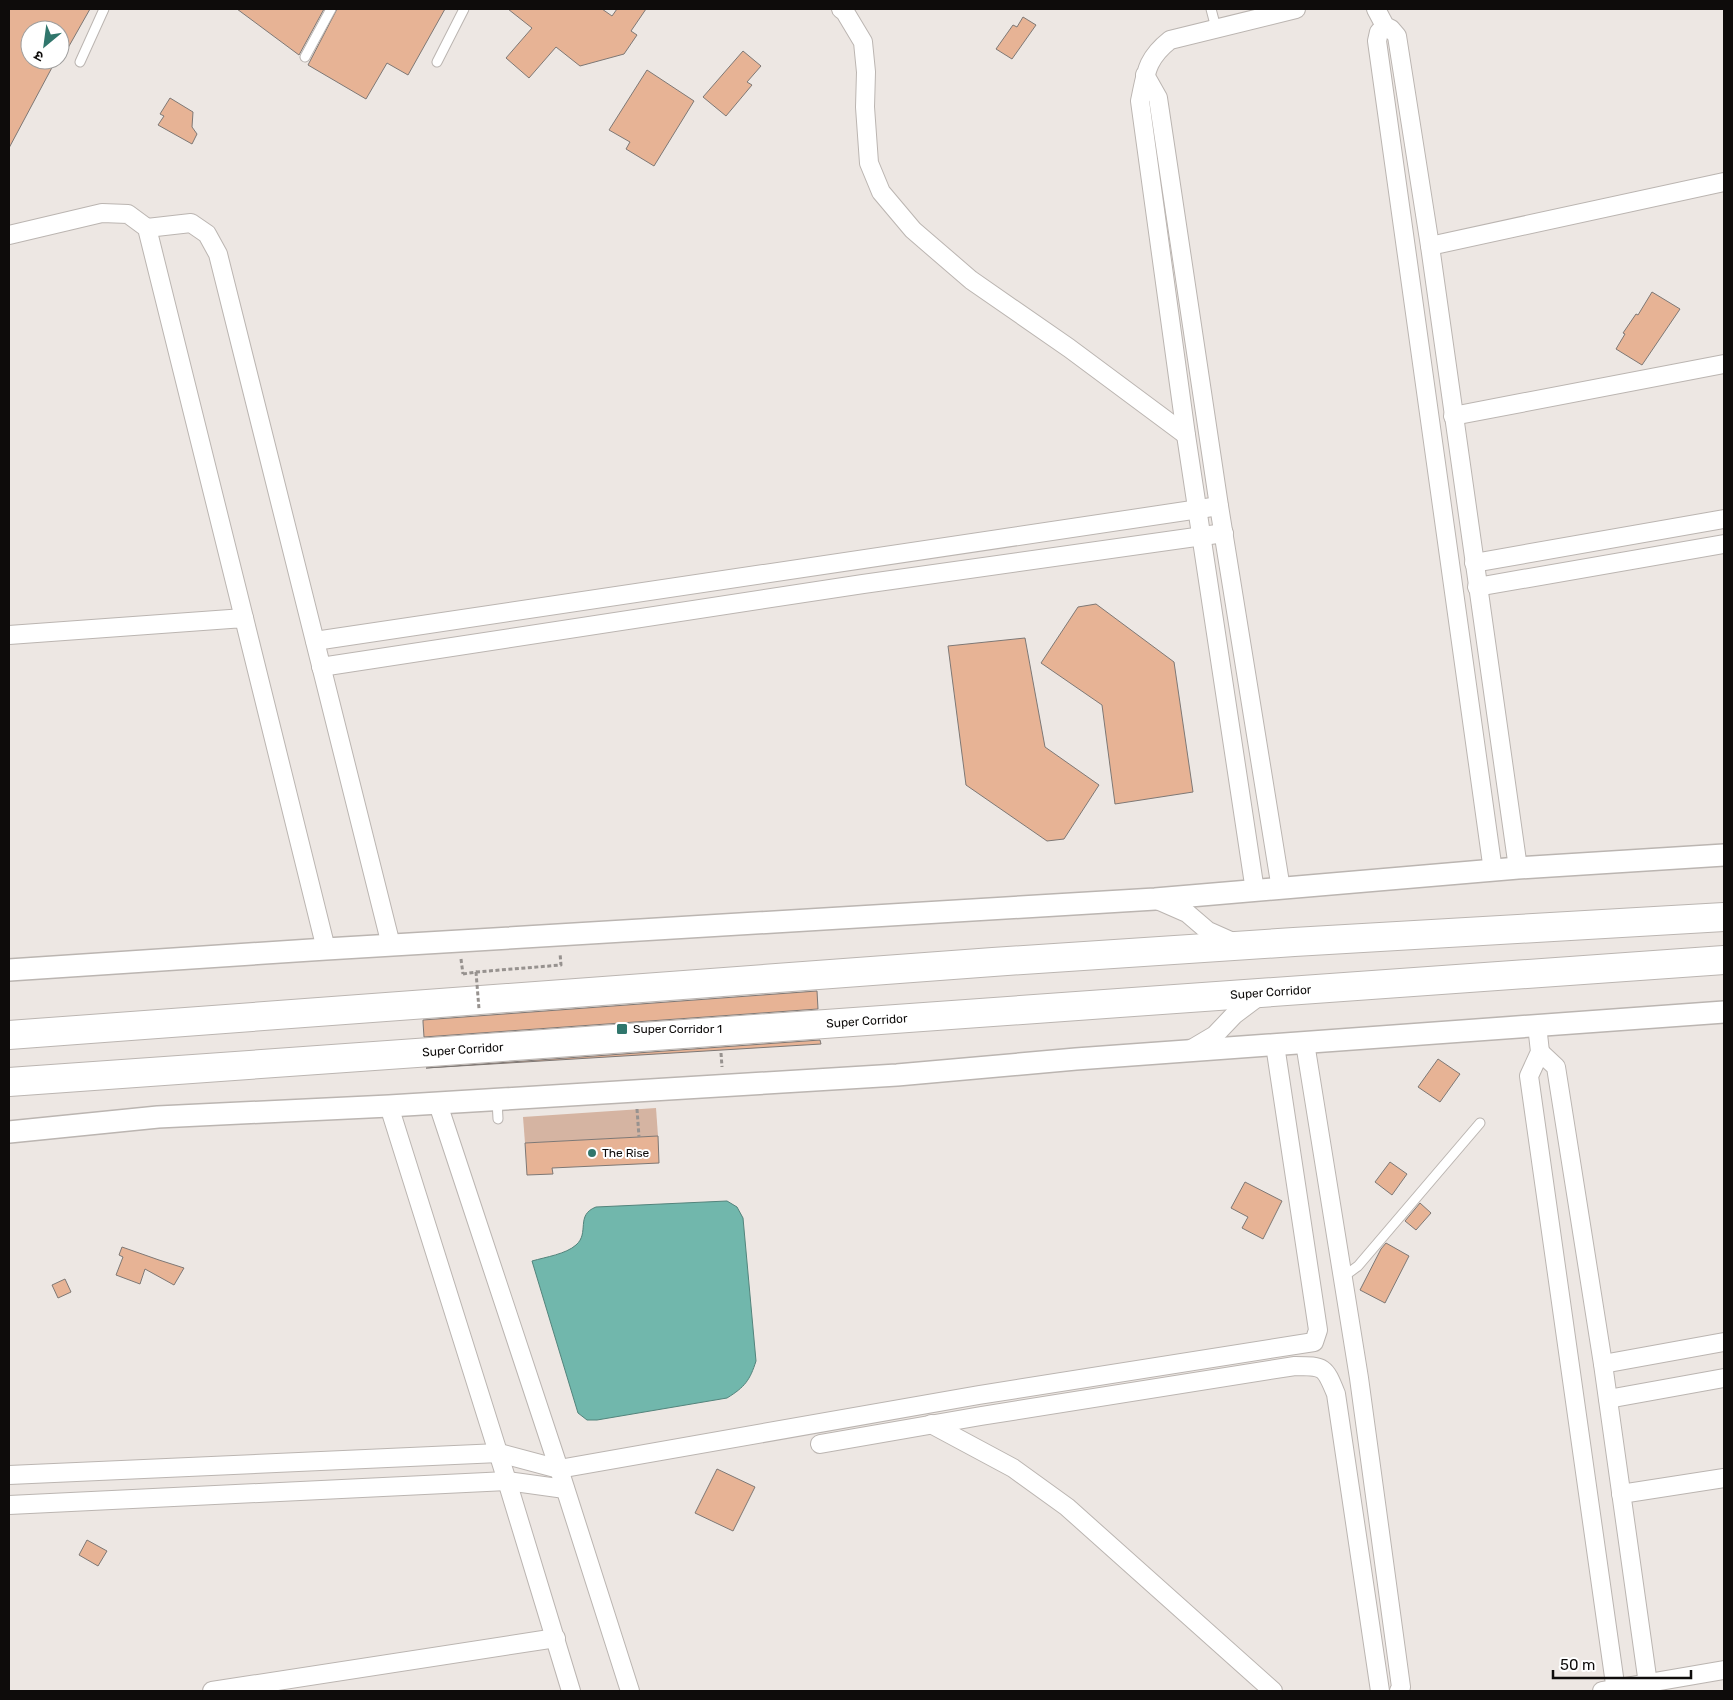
<svg xmlns="http://www.w3.org/2000/svg" width="1733" height="1700" viewBox="0 0 1733 1700" font-family="Rubik,'Noto Sans Devanagari',sans-serif">
<style>
.green{fill:#d5b4a2}
.water{fill:#71b7ac;stroke:#53847c}
.building{fill:#e7b395;stroke:#7e7875}
.lines{fill:none;stroke-linecap:round;stroke-linejoin:round}
.service-casing{stroke:#bbb5b1;stroke-width:11}
.minor-casing{stroke:#bbb5b1;stroke-width:20}
.tertiary-casing{stroke:#bbb5b1;stroke-width:24}
.primary-casing{stroke:#bbb5b1;stroke-width:30}
.path{stroke:#97928f;stroke-width:3;stroke-dasharray:4 2.5;stroke-linecap:butt}
.service{stroke:#fff;stroke-width:9}
.minor{stroke:#fff;stroke-width:18}
.tertiary{stroke:#fff;stroke-width:21}
.primary{stroke:#fff;stroke-width:28}
.path-bridge{stroke:#97928f;stroke-width:3;stroke-dasharray:4 2.5;stroke-linecap:butt}
.poi-dot{fill:#30766c;stroke:#fff;stroke-width:2}
.labels{text-anchor:middle;stroke-width:4;stroke-linejoin:round;paint-order:stroke}
.street-label{font-size:12px;fill:#0e0c0b;stroke:#fff}
.poi-label{font-size:12px;fill:#0e0c0b;stroke:#fff;text-anchor:start}
</style>
<rect width="100%" height="100%" fill="#ede7e3"/>
<path class="green" d="M656 1108 658 1136 525 1143 523 1117Z"/>
<path class="water" d="M727 1201 737 1207 743 1218 756 1361C750 1380 745 1387 727 1398L597 1420H587L578 1413 532 1261C546 1257 566 1254 576 1245 590 1233 575 1215 596 1207Z"/>
<g class="building">
<path d="M9 9H90L60 62V30H30V60H56L9 148Z"/>
<path d="M237 9H324L299 55Z"/>
<path d="M337 9H445L408 75 387 63 366 99 308 65Z"/>
<path d="M508 9H602L612 16 617 9H646L631 31 637 35 624 54 580 66 556 47 529 78 506 58 532 28Z"/>
<path d="M1023 17 1036 25 1012 59 996 49 1013 25 1017 27Z"/>
<path d="M743 51 761 66 747 82 752 85 726 116 703 97Z"/>
<path d="M647 70 694 101 654 166 626 149 630 142 609 130Z"/>
<path d="M170 98 193 112 192 127 197 134 192 144 158 125 164 116 160 114Z"/>
<path d="M1652 292 1680 309 1642 365 1616 349 1625 334 1623 333 1636 314 1638 315Z"/>
<path d="M1096 604 1174 662 1193 792 1115 804 1102 705 1041 663 1078 607Z"/>
<path d="M1025 638 1045 747 1099 785 1064 839 1047 841 966 785 948 646Z"/>
<path d="M817 991 818 1009 424 1037 423 1022V1020Z"/>
<path d="M820 1040 821 1044 426 1068Z"/>
<path d="M1438 1059 1460 1074 1440 1102 1418 1087Z"/>
<path d="M658 1136 659 1163 552 1168 553 1174 527 1175 525 1143Z"/>
<path d="M1390 1162 1407 1174 1392 1195 1375 1182Z"/>
<path d="M1245 1182 1282 1201 1263 1239 1242 1228 1248 1217 1231 1208Z"/>
<path d="M1420 1203 1431 1213 1416 1230 1405 1221Z"/>
<path d="M1386 1243 1409 1256 1385 1303 1360 1290 1381 1249Z"/>
<path d="M122 1247 159 1260 184 1268 174 1285 145 1269 140 1284 116 1275 123 1257 119 1255Z"/>
<path d="M65 1279 71 1292 58 1298 52 1285Z"/>
<path d="M717 1469 755 1487 733 1531 695 1513Z"/>
<path d="M87 1540 107 1551 98 1566 79 1555Z"/>
</g>
<g class="lines">
<g class="service-casing">
<g id="service">
<path d="M1211 9 1216 28"/>
<path d="M305 57 331 9"/>
<path d="M80 62 104 9"/>
<path d="M437 62 464 9"/>
<path d="M497 1100 498 1119"/>
<path d="M1343 1277 1358 1266 1480 1123"/>
</g>
</g>
<g class="minor-casing">
<g id="minor">
<path d="M841 9 845 12 863 42 866 72 865 107 869 163 881 192 913 230 971 280 1069 348 1186 435"/>
<path d="M1376 9 1385 26 1391 29 1397 36 1430 246 1518 868"/>
<path d="M1385 26 1379 32 1377 41 1493 871"/>
<path d="M1145 75 1158 98 1219 506 1281 889"/>
<path d="M147 228 191 223 207 234 218 254 391 945"/>
<path d="M9 235 102 213 128 214 147 228 244 618"/>
<path d="M1430 246 1724 182"/>
<path d="M1453 416 1724 364"/>
<path d="M1474 563 1724 519"/>
<path d="M1477 587 1724 544"/>
<path d="M9 635 244 618 326 949"/>
<path d="M315 641 1219 506"/>
<path d="M321 667 863 584 1224 533"/>
<path d="M1255 891 1186 435 1140 101C1146 73 1146 59 1170 40L1296 9"/>
<path d="M1155 899 1187 913 1208 931 1235 943"/>
<path d="M1537 1025 1540 1052 1529 1076 1616 1691"/>
<path d="M1305 1043 1359 1378 1401 1687 1399 1691"/>
<path d="M1188 1051 1215 1035 1234 1015 1262 994"/>
<path d="M1540 1052 1556 1067 1603 1364 1649 1691"/>
<path d="M438 1104 559 1469 630 1691"/>
<path d="M389 1106 507 1481 571 1691"/>
<path d="M1603 1364 1724 1342"/>
<path d="M1608 1399 1724 1378"/>
<path d="M931 1424 1013 1468 1067 1507 1273 1691"/>
<path d="M820 1444 981 1416 1295 1366C1325 1366 1325 1367 1336 1394L1380 1691"/>
<path d="M9 1475 499 1453 559 1469 979 1395 1314 1342 1318 1330 1275 1045"/>
<path d="M1621 1494 1724 1478"/>
<path d="M9 1505 507 1481 565 1489"/>
<path d="M212 1691 556 1638"/>
<path d="M1602 1691 1724 1670"/>
</g>
</g>
<g class="tertiary-casing">
<g id="tertiary">
<path d="M9 970 326 949 1155 899 1518 868 1724 855"/>
<path d="M9 1132 158 1117 389 1106 897 1075 1076 1059 1724 1012"/>
</g>
</g>
<g class="primary-casing">
<g id="primary">
<path d="M9 1035 993 962 1294 942 1724 917"/>
<path id="s1" d="M9 1082 1724 960"/>
</g>
</g>
<g class="path">
<path d="M461 959 463 974"/>
<path d="M476 972 561 965 560 953"/>
<path d="M721 1053 722 1067"/>
<path d="M637 1109 639 1137"/>
</g>
<use href="#service" class="service"/>
<use href="#minor" class="minor"/>
<use href="#tertiary" class="tertiary"/>
<use href="#primary" class="primary"/>
<path class="path-bridge" d="M463 974 476 972 479 1009"/>
</g>
<g class="poi-dot">
<rect x="616" y="1023" width="12" height="12" rx="2.5"/>
<circle cx="592" cy="1153" r="5"/>
</g>
<g class="labels">
<g class="street-label">
<text dy="4" stroke="none"><textPath href="#s1" startOffset="1265">Super Corridor</textPath></text>
<text dy="4" stroke="none"><textPath href="#s1" startOffset="860">Super Corridor</textPath></text>
<text dy="4" stroke="none"><textPath href="#s1" startOffset="455">Super Corridor</textPath></text>
</g>
<g class="poi-label">
<text x="633" y="1033">Super Corridor 1</text>
<text x="602" y="1157">The Rise</text>
</g>
</g>
<rect width="1733" height="1700" fill="none" stroke="#0e0c0b" stroke-width="20"/>
<g transform="translate(45 45) rotate(209)"><circle r="24" fill="#ffffff" stroke="#9f9e9d"/>
<path d="M0-4L9 19L0 12L-9 19Z" fill="#30766c"/>
<text y="-8" font-size="14" font-weight="bold" text-anchor="middle" fill="#0e0c0b">उ</text>
</g>
<path d="M1553 1670v8h138v-8" fill="none" stroke="#0e0c0b" stroke-width="2.5"/>
<text x="1560" y="1670" font-size="15" fill="#0e0c0b" stroke="#ffffff" stroke-width="4" paint-order="stroke">50 m</text>
</svg>
